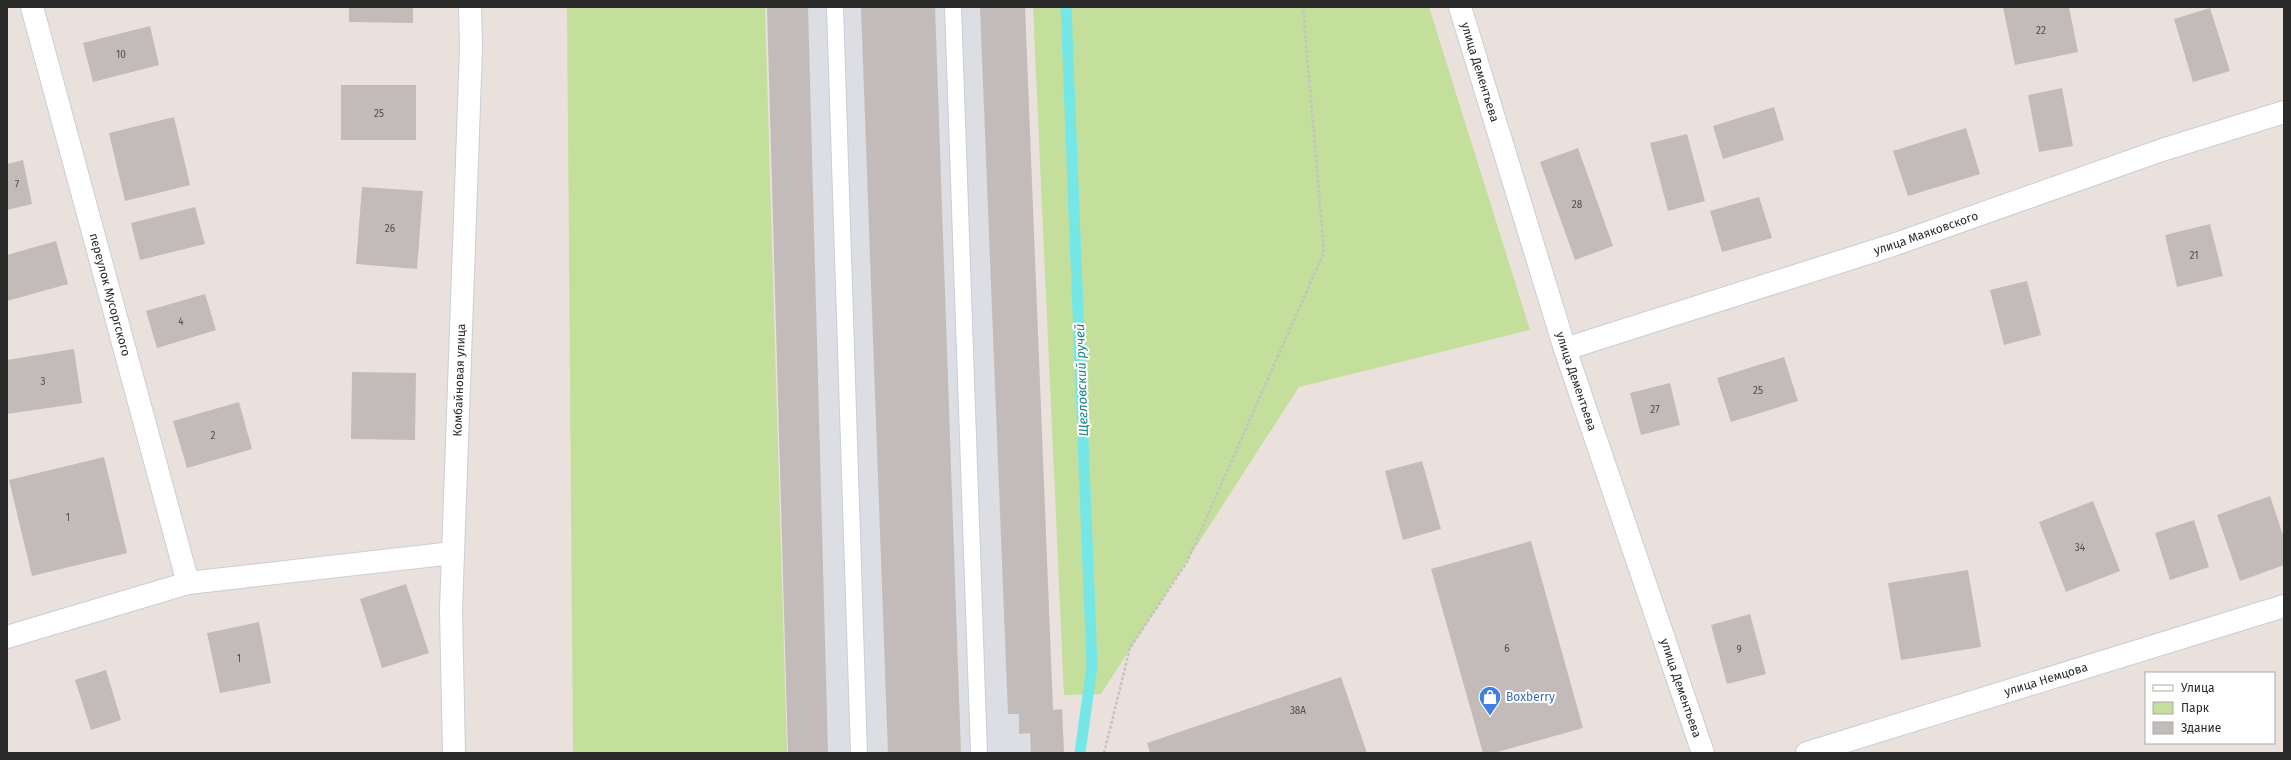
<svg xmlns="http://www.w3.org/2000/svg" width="2291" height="760" viewBox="0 0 2291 760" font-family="'Fira Sans',sans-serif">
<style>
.industrial{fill:#dddde4}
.green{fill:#c4de9c}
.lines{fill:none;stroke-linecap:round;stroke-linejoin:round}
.stream{stroke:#76e7e7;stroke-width:11}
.building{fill:#c3bbb9}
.lane-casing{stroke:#c8ced7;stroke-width:18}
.street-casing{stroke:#c8ced7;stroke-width:24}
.path{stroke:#c3c3c3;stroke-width:2.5;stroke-dasharray:3 2;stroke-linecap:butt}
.lane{stroke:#fff;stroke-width:16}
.street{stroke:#fff;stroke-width:22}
.labels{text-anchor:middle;stroke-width:4;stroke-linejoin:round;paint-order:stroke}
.number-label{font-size:10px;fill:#504e4e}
.street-label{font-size:12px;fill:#2a2a2a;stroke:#fff}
.shop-label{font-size:12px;fill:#366cbe;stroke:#fff;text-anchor:start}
.water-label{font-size:13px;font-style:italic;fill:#16828c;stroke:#fff}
</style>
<rect width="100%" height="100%" fill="#ebe1dc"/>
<path class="industrial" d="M767 7H1025L1053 709H1062L1064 753H788Z"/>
<g class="green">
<path d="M567 7H765L787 753H573Z"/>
<path d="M1033 7H1429L1530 330 1299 387 1101 694 1064 695Z"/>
</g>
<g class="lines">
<path class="stream" d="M1066 7 1092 666 1080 753"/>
</g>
<g class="building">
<path d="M349 7H413V23L349 22Z"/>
<path d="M767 7H808L828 753H788Z"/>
<path d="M861 7H935L961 753H888Z"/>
<path d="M980 7H1025L1053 710 1062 709 1064 753H1031L1030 733 1019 734V714H1008Z"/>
<path d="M2003 7H2069L2078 52 2015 65Z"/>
<path d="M2210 8 2230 71 2193 82 2174 19Z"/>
<path d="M150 26 159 65 93 82 83 43Z"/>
<rect x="341" y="85" width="75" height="55"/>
<path d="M2062 88 2073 146 2039 152 2028 95Z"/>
<path d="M1774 107 1784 140 1723 159 1713 126Z"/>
<path d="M174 117 190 185 125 201 109 133Z"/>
<path d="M1966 128 1980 174 1908 196 1893 151Z"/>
<path d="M1687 134 1705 201 1668 211 1650 143Z"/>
<path d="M1578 148 1613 246 1575 260 1540 162Z"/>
<path d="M23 160 32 204 7 210V164Z"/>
<path d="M362 187 423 191 417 269 356 264Z"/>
<path d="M1759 197 1772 238 1722 252 1710 211Z"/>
<path d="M195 207 205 244 140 260 131 223Z"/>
<path d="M2210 224 2223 276 2177 287 2165 235Z"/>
<path d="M56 241 68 284 7 301V255Z"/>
<path d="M2027 281 2041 335 2004 345 1990 290Z"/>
<path d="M205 294 216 330 157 348 146 311Z"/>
<path d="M74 349 82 403 7 414V360Z"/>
<path d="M1784 357 1798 401 1731 422 1717 378Z"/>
<path d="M352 372 416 373 415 440 351 439Z"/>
<path d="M1670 383 1680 425 1641 435 1630 393Z"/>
<path d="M239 402 252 449 187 468 173 421Z"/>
<path d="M104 457 127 553 32 576 9 480Z"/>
<path d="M1422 461 1441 529 1403 540 1385 471Z"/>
<path d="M2270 496 2284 538V565L2240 581 2217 515Z"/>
<path d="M2093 501 2120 571 2066 592 2039 522Z"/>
<path d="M2194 520 2209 567 2170 580 2155 533Z"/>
<path d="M1531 541 1583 728 1494 753H1483L1431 569Z"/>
<path d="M1968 570 1981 647 1901 660 1888 583Z"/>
<path d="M406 584 429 653 382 668 360 599Z"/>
<path d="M1750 614 1766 674 1727 684 1711 625Z"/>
<path d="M259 622 271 683 220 693 207 633Z"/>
<path d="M106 670 121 720 91 730 75 680Z"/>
<path d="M1341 677 1367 753H1150L1147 743Z"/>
</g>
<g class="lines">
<g class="lane-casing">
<g id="lane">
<path d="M835 7 859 753"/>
<path d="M953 7 979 753"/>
</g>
</g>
<g class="street-casing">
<g id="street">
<path id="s1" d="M32 7 188 583"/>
<path id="s2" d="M1460 7 1565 349 1703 753"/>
<path id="s3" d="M1565 349 1893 245 2162 150 2284 112"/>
<path d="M7 637 188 583 453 553"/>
<path id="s4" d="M454 753 451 610 471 48 470 7"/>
<path id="s5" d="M1807 753 2284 606"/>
</g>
</g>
<path class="path" d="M1104 753 1130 648 1187 562 1324 252 1303 7"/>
<use href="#lane" class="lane"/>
<use href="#street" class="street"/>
</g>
<defs>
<g id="shop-pin" transform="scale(1.15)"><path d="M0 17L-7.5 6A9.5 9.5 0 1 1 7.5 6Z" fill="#3f7fe0" stroke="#fff"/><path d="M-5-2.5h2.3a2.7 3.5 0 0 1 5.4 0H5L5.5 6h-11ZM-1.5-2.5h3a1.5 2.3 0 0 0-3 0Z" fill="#fff"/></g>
</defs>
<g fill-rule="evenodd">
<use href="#shop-pin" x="1490" y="697"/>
</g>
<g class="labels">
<g class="number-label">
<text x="2041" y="34">22</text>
<text x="121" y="58">10</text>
<text x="379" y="117">25</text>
<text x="17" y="188">7</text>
<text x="1577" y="208">28</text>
<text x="390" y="232">26</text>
<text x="2194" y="259">21</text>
<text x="181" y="325">4</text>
<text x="43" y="385">3</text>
<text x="1758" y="394">25</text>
<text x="1655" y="413">27</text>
<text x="213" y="439">2</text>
<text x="68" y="521">1</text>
<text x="2080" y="551">34</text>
<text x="1507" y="652">6</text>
<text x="1739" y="653">9</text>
<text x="239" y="662">1</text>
<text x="1298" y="714">38А</text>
</g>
<g class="street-label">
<text dy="4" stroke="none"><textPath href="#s2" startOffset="68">улица Дементьева</textPath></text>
<text dy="4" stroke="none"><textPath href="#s3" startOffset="379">улица Маяковского</textPath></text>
<text dy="4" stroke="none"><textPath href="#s1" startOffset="298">переулок Мусоргского</textPath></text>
<text dy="4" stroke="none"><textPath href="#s4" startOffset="373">Комбайновая улица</textPath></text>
<text dy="4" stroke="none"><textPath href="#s2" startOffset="392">улица Дементьева</textPath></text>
<text dy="4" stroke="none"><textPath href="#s5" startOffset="250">улица Немцова</textPath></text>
<text dy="4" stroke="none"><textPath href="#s2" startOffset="716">улица Дементьева</textPath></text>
</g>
<g class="shop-label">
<text x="1506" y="701">Boxberry</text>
</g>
<g class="water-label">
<text transform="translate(1081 380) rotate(-92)" y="5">Щегловский ручей</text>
</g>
</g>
<rect width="2291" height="760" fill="none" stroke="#2a2a2a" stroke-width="16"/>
<rect x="2145" y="672" width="130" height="72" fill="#ffffff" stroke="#aaaaaa"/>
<rect x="2153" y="685" width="20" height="6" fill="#ffffff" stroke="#aaaaaa"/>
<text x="2181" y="692" font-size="12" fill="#2a2a2a">Улица</text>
<rect x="2153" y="702" width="20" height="12" fill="#c4de9c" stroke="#aaaaaa"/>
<text x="2181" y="712" font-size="12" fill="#2a2a2a">Парк</text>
<rect x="2153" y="722" width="20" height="12" fill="#c3bbb9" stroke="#aaaaaa"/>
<text x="2181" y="732" font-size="12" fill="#2a2a2a">Здание</text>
</svg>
